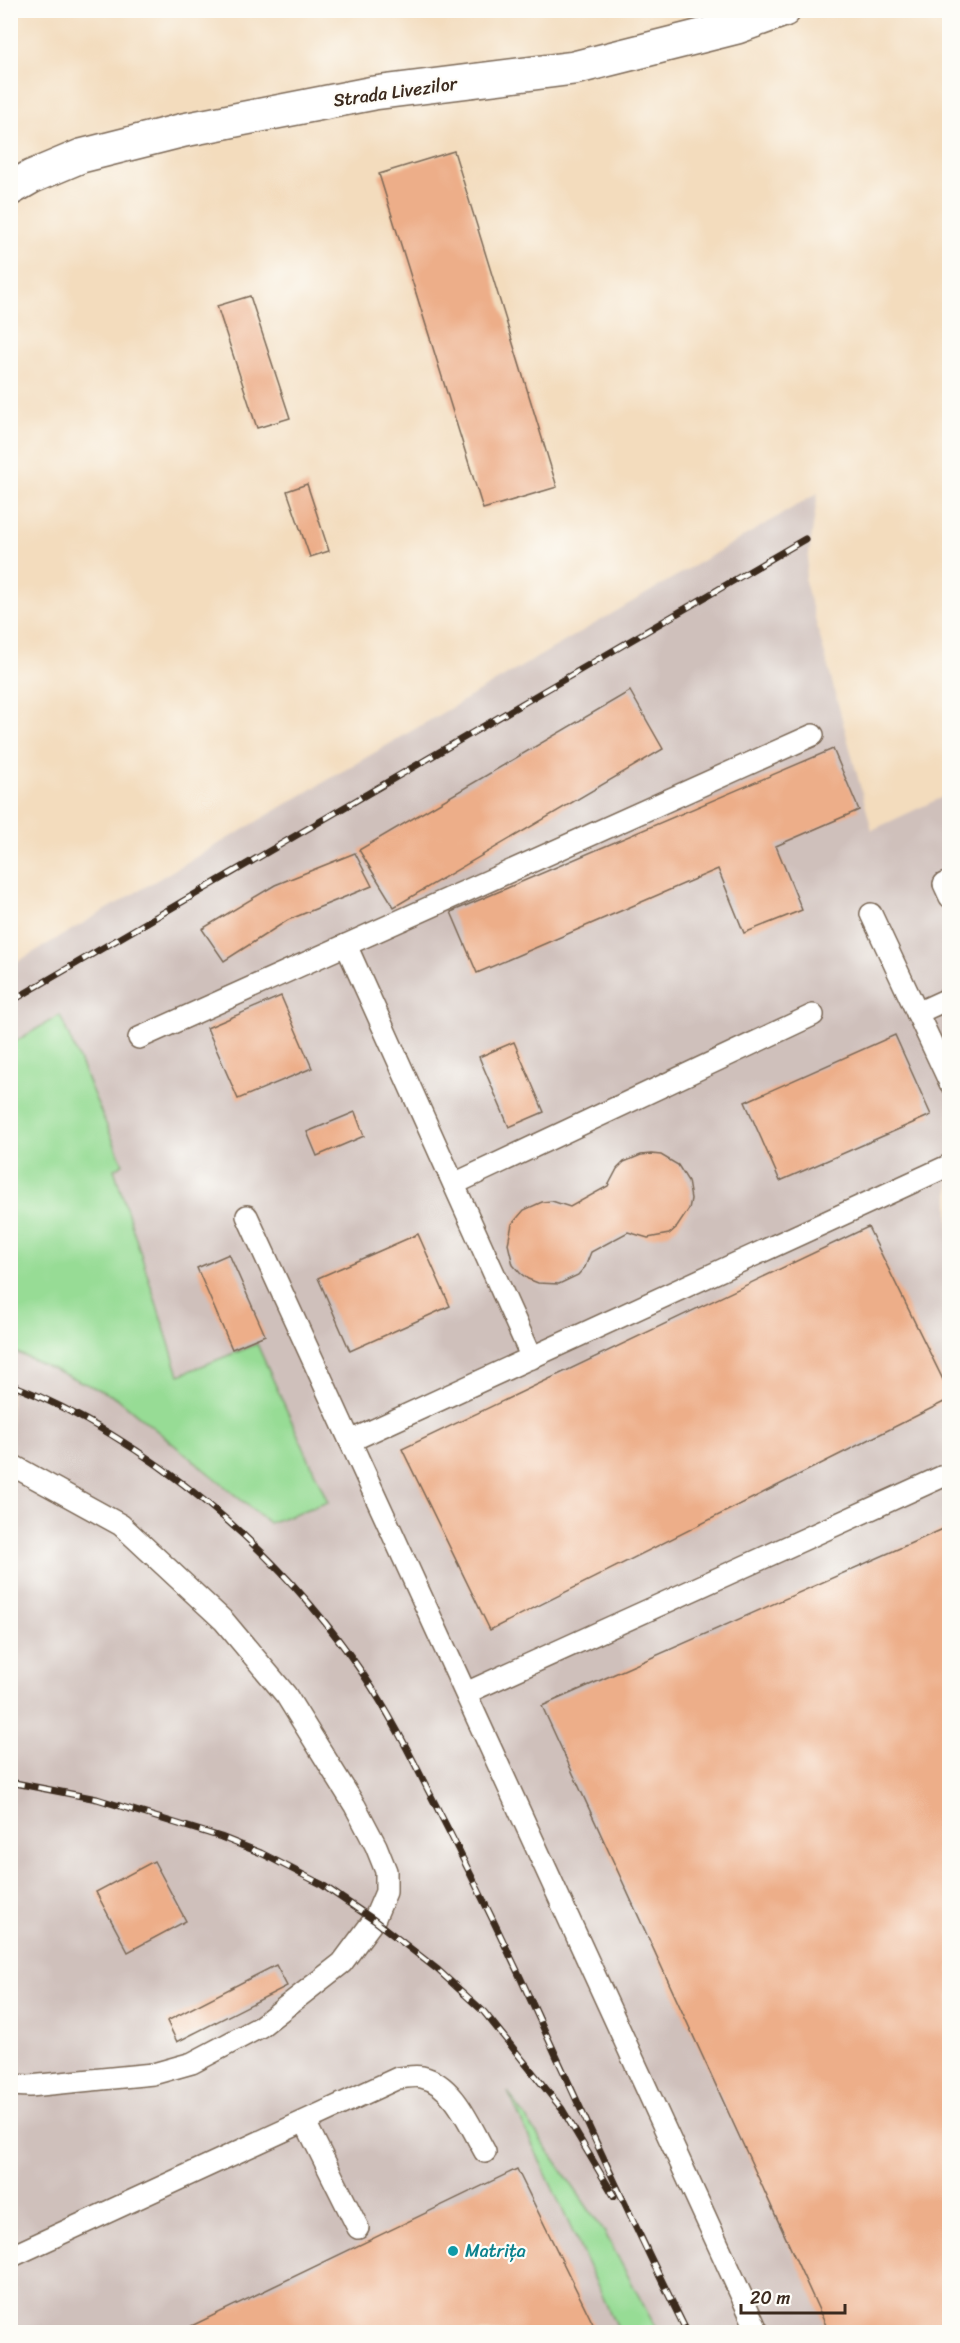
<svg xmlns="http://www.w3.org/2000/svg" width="960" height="2343" viewBox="0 0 960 2343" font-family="Sriracha,sans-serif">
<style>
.industrial{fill:#cfc0bb}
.green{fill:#97dc95;stroke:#69835a;stroke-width:1.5}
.building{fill:#edae89}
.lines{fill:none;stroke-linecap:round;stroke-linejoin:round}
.service-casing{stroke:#7b6856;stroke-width:24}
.minor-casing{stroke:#7b6856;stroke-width:36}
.service{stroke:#fff;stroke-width:21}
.minor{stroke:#fff;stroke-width:33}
.rail-casing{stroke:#3b2a1e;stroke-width:7}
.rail{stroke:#fdfcf7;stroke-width:4.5;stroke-dasharray:14;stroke-linecap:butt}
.culture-dot{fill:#0f9aa8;stroke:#fdfcf7;stroke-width:2}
.labels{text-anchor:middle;stroke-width:4.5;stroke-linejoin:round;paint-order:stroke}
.street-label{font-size:18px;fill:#3b2a1e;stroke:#fdfcf7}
.culture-label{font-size:18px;fill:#0d838f;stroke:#fdfcf7;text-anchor:start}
</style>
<rect width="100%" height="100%" fill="#fdfcf7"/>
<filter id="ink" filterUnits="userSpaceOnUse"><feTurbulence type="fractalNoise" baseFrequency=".0167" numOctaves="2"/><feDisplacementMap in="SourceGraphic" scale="12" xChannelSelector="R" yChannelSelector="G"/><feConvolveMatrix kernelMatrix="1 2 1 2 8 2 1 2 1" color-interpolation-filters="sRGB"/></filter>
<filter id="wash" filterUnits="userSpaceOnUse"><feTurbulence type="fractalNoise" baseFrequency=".008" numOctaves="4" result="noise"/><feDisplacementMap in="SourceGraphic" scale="24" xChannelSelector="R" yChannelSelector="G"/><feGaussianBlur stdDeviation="1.35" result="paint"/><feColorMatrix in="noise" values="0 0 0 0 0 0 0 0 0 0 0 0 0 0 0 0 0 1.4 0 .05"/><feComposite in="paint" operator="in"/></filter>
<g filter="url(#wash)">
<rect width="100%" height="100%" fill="#f3dcbd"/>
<path class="industrial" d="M818 493 805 581 872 830 949 794V2332H658L605 2233 511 2096 619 2332H11V1350L117 1398 269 1523 328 1502 179 1375 114 1169 123 1164 59 1015 11 1044 10 966Z"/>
<g class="green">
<path d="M60 1015 123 1164 114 1169 179 1375 257 1344 328 1502 269 1523 117 1398 11 1350V1044Z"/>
<path d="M508 2092 605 2233 658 2332H619Z"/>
</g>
<g id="blocks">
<g class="building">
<path d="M454 151 557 487 483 509 379 174Z"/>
<path d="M250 296 290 418 257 428 217 306Z"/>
<path d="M307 484 329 551 310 557 287 491Z"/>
<path d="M630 691 663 749 394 907 359 850Z"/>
<path d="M833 749 859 810 776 846 802 910 744 933 718 869 477 973 451 912Z"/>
<path d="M355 853 372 886 288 920 224 961 202 929 275 885Z"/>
<path d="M281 996 312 1068 238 1099 207 1028Z"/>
<path d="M895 1035 931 1115 780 1181 745 1102Z"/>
<path d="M514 1042 544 1112 509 1127 479 1057Z"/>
<path d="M355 1112 364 1136 317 1156 307 1132Z"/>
<path d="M651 1154 661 1155 678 1165 688 1181 691 1199 689 1209 677 1227 669 1234 648 1238 628 1232 591 1252 585 1267 578 1275 559 1284 538 1283 528 1279 520 1273 513 1265 508 1244 512 1224 524 1210 542 1202 552 1201 570 1207 608 1186 617 1169 624 1162 641 1155Z"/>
<path d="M868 1227 950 1394V1399L490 1630 402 1449Z"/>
<path d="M418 1234 450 1306 350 1351 318 1278Z"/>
<path d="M229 1254 265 1335 232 1349 197 1268Z"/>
<path d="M950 1526V2332H829L542 1706Z"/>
<path d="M154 1861 186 1921 128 1952 96 1892Z"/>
<path d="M276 1965 287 1986 177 2042 167 2021Z"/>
<path d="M517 2169 597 2332H179Z"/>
</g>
</g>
</g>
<g filter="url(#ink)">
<use href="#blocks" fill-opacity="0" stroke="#7b6856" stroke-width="1.5"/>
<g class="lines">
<g class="service-casing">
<g id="service">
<path d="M950 882 944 884 950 897"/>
<path d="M871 914 950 1083"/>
<path d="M346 945 532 1358"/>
<path d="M917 1013 950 998"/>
<path d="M139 1038 813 735"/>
<path d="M454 1184 813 1015"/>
<path d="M247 1216 758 2332"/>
<path d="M350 1441 950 1165"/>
<path d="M10 1464 121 1525 224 1621 286 1695 355 1806 376 1846 386 1871V1892L374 1920 342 1963 260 2027 192 2063 153 2074 30 2086 10 2085"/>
<path d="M466 1693 950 1473"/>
<path d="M305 2122 358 2228"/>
<path d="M10 2257 398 2078C405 2078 414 2075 422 2077 454 2084 470 2126 485 2152"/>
</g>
</g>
<g class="minor-casing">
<path id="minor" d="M10 189 31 177 81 156 184 130 374 93 574 68 737 27 784 10"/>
</g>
<use href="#service" class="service"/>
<use href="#minor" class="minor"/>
<g class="rail-casing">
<g id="rail">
<path d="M10 1002 805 539"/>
<path d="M10 1384C149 1439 280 1551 363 1674 388 1711 408 1750 428 1790 460 1852 491 1915 521 1979 575 2097 629 2216 687 2332"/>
<path d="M10 1782 97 1799 221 1837 261 1853 321 1884 374 1920 438 1970 484 2012 562 2109 614 2196"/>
</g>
</g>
<use href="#rail" class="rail"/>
</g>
</g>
<circle class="culture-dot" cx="453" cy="2251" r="6"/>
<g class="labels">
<g class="street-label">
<text transform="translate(395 92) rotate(-8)" y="6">Strada Livezilor</text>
</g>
<g class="culture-label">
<text x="465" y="2257">Matrița</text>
</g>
</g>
<rect width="960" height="2343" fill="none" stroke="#fdfcf7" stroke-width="36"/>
<path d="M741 2304v9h104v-9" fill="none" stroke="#3b2a1e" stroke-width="3"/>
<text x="750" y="2304" font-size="18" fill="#3b2a1e" stroke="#fdfcf7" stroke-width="4.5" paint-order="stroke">20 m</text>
</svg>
